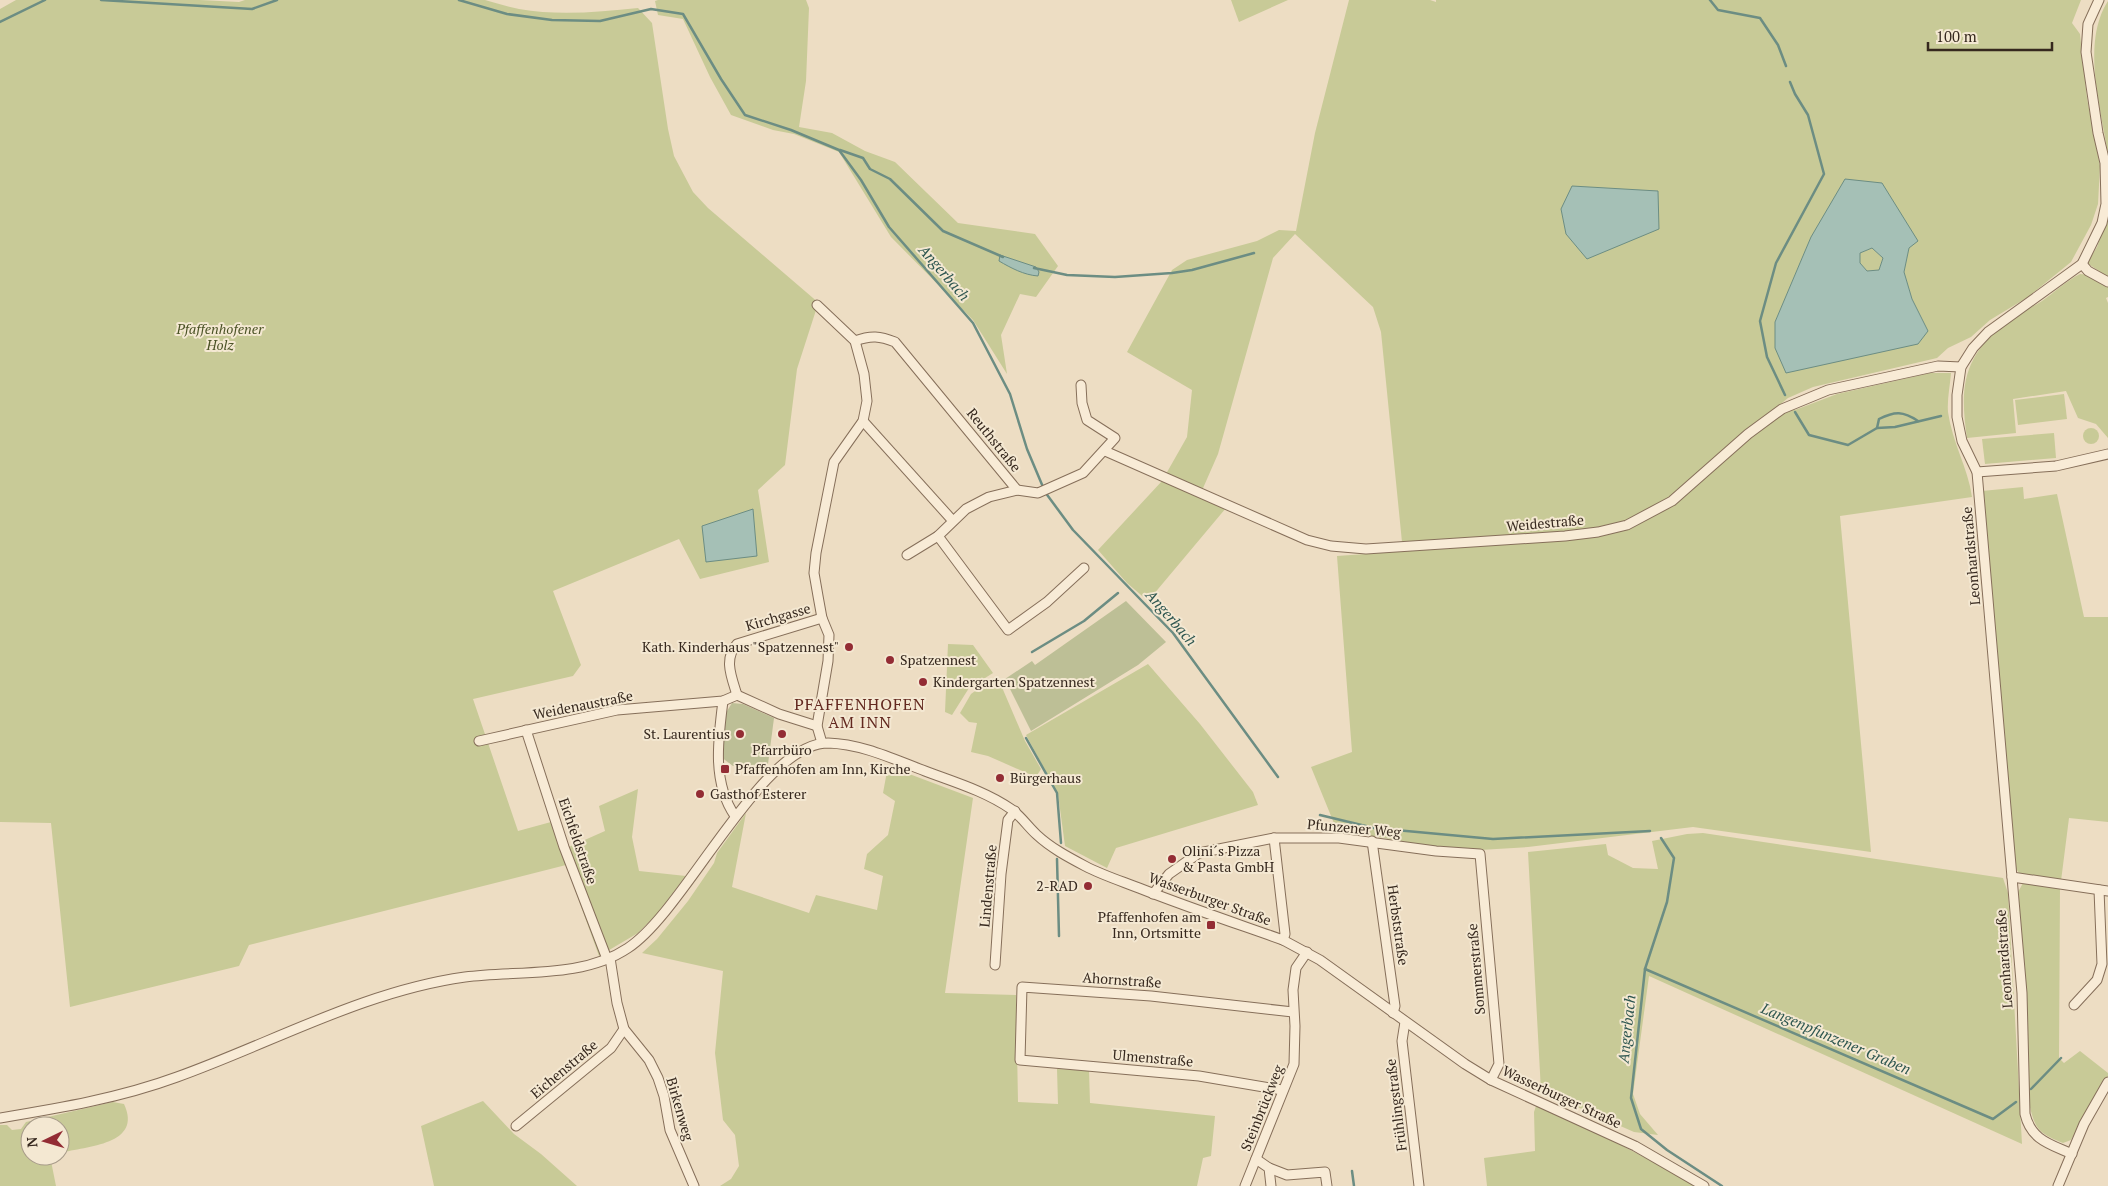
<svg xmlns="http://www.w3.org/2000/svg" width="2108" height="1186" viewBox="0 0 2108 1186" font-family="'PT Serif',serif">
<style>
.green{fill:#c8ca97;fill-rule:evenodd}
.cemetery{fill:#bdbf96}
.water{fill:#a5c0b6;stroke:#6c8d83;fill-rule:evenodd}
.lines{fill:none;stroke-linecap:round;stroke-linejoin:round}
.stream{stroke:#6c8d83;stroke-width:2.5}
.minor-casing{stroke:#866f5a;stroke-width:11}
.minor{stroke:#f8ebd6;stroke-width:9}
.poi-dot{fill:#932c34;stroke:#f4e8d2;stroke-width:2}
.labels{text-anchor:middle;stroke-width:4;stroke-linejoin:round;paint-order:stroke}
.park-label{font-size:14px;font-style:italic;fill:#4a5225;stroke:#f4e8d2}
.street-label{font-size:14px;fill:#36281e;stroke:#f4e8d2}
.poi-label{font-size:14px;fill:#36281e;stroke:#f4e8d2;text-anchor:start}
.water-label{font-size:15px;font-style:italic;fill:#2e5650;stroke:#f4e8d2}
.quarter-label{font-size:16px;letter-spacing:1px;fill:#62281f;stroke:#f4e8d2}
</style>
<rect width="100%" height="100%" fill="#edddc3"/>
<g class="green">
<path d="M16 0H200L239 2 245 0H485C496 3 508 7 519 9 558 16 599 12 638 8L652 23 668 129 674 156 693 192 708 208 820 304 817 307 797 369 785 465 758 490 769 562 700 579 679 539 553 591 581 665 573 676 473 699 518 831 551 822 562 850 605 831 599 806 638 789 632 837 639 871 686 876 656 915 638 933 599 956 566 865 249 945 239 966 70 1007 51 823 0 822V9Z"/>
<path d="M658 0H806L809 8 806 81 799 127 832 133 865 151 895 162 958 223 1035 234 1058 266 1036 297 1020 294 1001 335 1007 374 973 320 891 237 839 152 794 134 773 130 731 115 710 77 683 19 658 15 655 1Z"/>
<path d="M1231 0H1288L1239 22Z"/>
<path d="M1349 0H1430L1436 2V0H2081L2072 23 2080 34 2087 98 2100 166 2098 204 2091 225 2071 262 2028 297 1990 320 1971 337 1948 348 1937 358 1813 387 1788 398 1665 501 1643 514 1615 525 1591 529 1540 534 1402 542 1381 332 1373 307 1295 234 1273 258 1218 454 1200 495 1226 508 1148 601 1127 583 1098 550 1162 481 1187 437 1192 390 1127 352 1172 270 1187 260 1257 241 1279 230 1296 231 1315 133ZM1811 238 1909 247 1904 272 1912 299 1928 331 1775 322Z"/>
<path d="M2108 1V154C2101 107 2081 43 2108 1Z"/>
<path d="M2108 217V277L2087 263 2097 247Z"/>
<path d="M1872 248 1883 258 1879 270 1867 271 1860 263V253Z"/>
<path d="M2080 274 2089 275 2108 285V297L2106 298 2108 303V438L2096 424 2078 418 2066 391 2013 399 2016 433 1967 438C1959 384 1964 355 2009 320 2019 312 2032 308 2042 301 2055 292 2066 281 2080 274Z"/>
<path d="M1930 373H1951C1950 386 1947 400 1948 412 1952 442 1968 468 1972 497L1840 516 1871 852 1693 827 1528 847 1480 850 1440 848 1373 836 1338 833 1311 767 1352 752 1337 556 1581 539 1607 534 1637 525 1659 513 1677 501 1772 418 1793 406 1795 410 1837 394Z"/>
<path d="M2064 394 2067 419 2018 425 2015 400Z"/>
<circle cx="2091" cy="436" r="8"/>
<path d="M2054 433 2056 458 1985 464 1982 439Z"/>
<path d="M2023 487 2024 499 2057 494 2084 617H2108V822L2069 818 2061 881 2021 875 2016 869 1982 491Z"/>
<path d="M948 644 973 645 993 673 969 688 952 715 945 712Z"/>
<path d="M1148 664 1200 724 1253 792 1258 805 1116 848 1107 868 1065 846 1058 794 1026 735Z"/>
<path d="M993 678 998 684 1001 685 1025 741 1041 769 1036 777 988 756 971 752 977 723 969 722 960 713 971 694Z"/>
<path d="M888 766 973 798 945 993 1016 995 1018 1102 1058 1104 1057 1069 1089 1070 1090 1103 1215 1116 1211 1156 1203 1158 1197 1186H720L731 1179 739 1166 735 1135 723 1120 715 1053 723 971 642 953 657 939 688 901 714 863 717 853 746 813 732 887 809 913 816 895 877 910 883 876 864 869 867 854 888 835 895 801 883 793Z"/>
<path d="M1703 833 2003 878 2008 893 2022 1144 1649 976 1633 1094 1640 1114 1658 1135 1634 1132 1541 1091 1528 852 1606 844 1608 855 1633 868 1658 869 1652 841 1687 834Z"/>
<path d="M2023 883H2033L2060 887 2059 1058 2064 1063 2080 1051 2108 1073V1076L2096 1093 2071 1140 2063 1143C2038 1133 2035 1129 2029 1103L2017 894Z"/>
<path d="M483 1101 514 1134 541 1154 577 1186H434L421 1126Z"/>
<path d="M113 1102 124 1104C143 1145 87 1146 60 1153V1126H30V1156H50L56 1186H0V1125H7L12 1130 21 1129 26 1122Z"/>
<path d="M1536 1106C1590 1130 1644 1154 1694 1186H1487L1484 1158 1535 1151 1534 1112Z"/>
</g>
<g class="cemetery">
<path d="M1126 601 1166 642 1138 665 1031 731 1005 679 1032 661 1035 665Z"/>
<path d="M732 703 743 704 774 718 768 764 733 766 721 757 724 716Z"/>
</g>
<g class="water">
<path d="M1845 179 1882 183 1918 241 1909 248 1904 272 1912 299 1928 331 1918 344 1786 373 1775 348V322L1811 237ZM1872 248 1883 258 1879 270 1867 271 1860 263V253Z"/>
<path d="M1572 186 1658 191 1659 229 1587 259 1566 234 1561 209Z"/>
<path d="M1000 255 1036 267 1039 272 1038 276C1024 275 1011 268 999 261Z"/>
<path d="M753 509 757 556 706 562 702 526Z"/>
</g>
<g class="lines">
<g class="stream">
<path d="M101 0 252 9 277 0"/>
<path d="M459 0 507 14 552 20 600 21 651 9 683 14 721 79 745 115 791 130 839 150 861 180 889 227 973 323 1010 394 1027 449 1043 487"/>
<path d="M1710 0 1718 10 1760 18 1778 45 1786 66"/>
<path d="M0 22 45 0"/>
<path d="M840 150 863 158 870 169 890 179 943 231 1003 257"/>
<path d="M1034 268 1067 275 1115 277 1172 273 1192 270 1254 253"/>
<path d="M1785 395 1767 357 1760 321 1776 263 1824 174 1808 115 1795 94 1790 82"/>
<path d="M1795 412 1809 435 1848 445 1877 428 1895 427 1941 416"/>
<path d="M1877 428 1879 419C1895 411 1903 411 1918 421"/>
<path d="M1045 492 1073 530 1173 633 1278 777"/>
<path d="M1032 652 1084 621 1118 593"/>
<path d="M1026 738 1057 793 1061 843"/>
<path d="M1320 815 1374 828 1493 839 1650 831"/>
<path d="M1661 838 1674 858 1667 902 1645 969 1631 1098 1641 1129 1667 1150 1722 1186"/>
<path d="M1057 859 1059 936"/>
<path d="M1645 969 1993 1119 2016 1102"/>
<path d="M2031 1089 2061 1058"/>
<path d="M1352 1171 1354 1186"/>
</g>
<g class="minor-casing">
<g id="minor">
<path d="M2082 264 2088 271 2108 282"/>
<path d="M817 305 855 341 864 374 867 401 863 421 834 462 816 553 814 573 818 596 822 618 829 635 828 661 817 726 822 743"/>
<path d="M855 341C871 335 880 336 895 342L1017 490"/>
<path d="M863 421 953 521"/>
<path d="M1105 451 1307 540 1331 546 1366 549 1565 536 1598 532 1627 525 1672 501 1748 434 1782 409 1828 390 1938 366 1961 367"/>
<path d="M1977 472 2056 466 2108 454"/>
<path d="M938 536 1008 630 1047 602 1084 568"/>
<path d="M907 555 938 536 966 509 989 497 1017 490 1038 493 1083 473 1115 438 1087 420 1082 403 1081 385"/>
<path d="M737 695C732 678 723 659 737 644L822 618"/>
<path d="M723 701C718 740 712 783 735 816"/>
<path d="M526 730 564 847 607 959"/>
<path d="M479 741 617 710 723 701 737 695 779 714 817 726"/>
<path d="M1274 838 1285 934 1283 940"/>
<path d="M1372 841 1395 1006 1393 1013"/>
<path d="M2012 877 2108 891"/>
<path d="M1153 894 1169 874 1199 853 1274 838H1339L1436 851 1480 854 1499 1064 1491 1080"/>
<path d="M610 958 617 1003 624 1029 649 1060 658 1078 664 1096 670 1130 694 1186"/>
<path d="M995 965 1001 874 1008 820 1015 811"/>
<path d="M2074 1005 2097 980 2102 964 2099 890"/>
<path d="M1405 1022 1402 1041 1419 1186"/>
<path d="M1282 1090 1199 1076 1020 1060 1022 987 1151 996 1293 1012"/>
<path d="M0 1118C60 1108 120 1098 177 1077 272 1043 364 991 465 977 518 970 582 979 628 948 686 910 761 743 828 743 862 744 893 759 925 771 954 782 985 791 1011 809 1021 816 1028 827 1037 835 1051 848 1068 857 1085 866 1102 875 1121 881 1139 888 1187 907 1235 923 1283 940L1320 960 1465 1064 1491 1080 1635 1146 1704 1186"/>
<path d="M516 1126 611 1048 624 1029"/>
<path d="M2072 1154C2050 1144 2031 1140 2025 1114L2022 993 1977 472 1962 441 1957 417V395L1961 367 1973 348 1988 332 2082 264 2102 223 2106 204 2105 163 2098 133 2086 52 2088 24 2099 0"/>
<path d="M1256 1159 1269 1168 1271 1186"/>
<path d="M1269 1168 1287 1175 1325 1172 1327 1186"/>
<path d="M1245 1186 1294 1064 1295 1026 1293 990 1296 968 1307 952"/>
<path d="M2058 1186 2084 1124 2108 1082"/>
</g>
</g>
<use href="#minor" class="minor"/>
</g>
<g class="poi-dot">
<circle cx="849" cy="647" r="5"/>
<circle cx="890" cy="660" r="5"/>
<circle cx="923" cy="682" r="5"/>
<circle cx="740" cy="734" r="5"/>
<circle cx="782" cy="734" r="5"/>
<rect x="720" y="764" width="10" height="10" rx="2.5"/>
<circle cx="1000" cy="778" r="5"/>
<circle cx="700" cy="794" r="5"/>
<circle cx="1172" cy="859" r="5"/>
<circle cx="1088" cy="886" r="5"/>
<rect x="1206" y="920" width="10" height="10" rx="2.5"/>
</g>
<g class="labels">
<g class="park-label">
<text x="220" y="334">Pfaffenhofener<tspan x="220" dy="16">Holz</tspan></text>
</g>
<g class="street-label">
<text transform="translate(994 440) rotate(51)" y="5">Reuthstraße</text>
<text transform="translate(1545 523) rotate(-5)" y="5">Weidestraße</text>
<text transform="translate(1971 556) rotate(-95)" y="5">Leonhardstraße</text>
<text transform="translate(778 617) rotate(-16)" y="5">Kirchgasse</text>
<text transform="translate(583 705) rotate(-11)" y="5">Weidenaustraße</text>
<text transform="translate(1354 828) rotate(5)" y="5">Pfunzener Weg</text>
<text transform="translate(578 841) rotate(71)" y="5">Eichfeldstraße</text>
<text transform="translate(988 886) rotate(-85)" y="5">Lindenstraße</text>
<text transform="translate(1210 899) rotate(20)" y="5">Wasserburger Straße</text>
<text transform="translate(1398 925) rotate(82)" y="5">Herbststraße</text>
<text transform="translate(2004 959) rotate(-94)" y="5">Leonhardstraße</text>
<text transform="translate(1476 969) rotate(-95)" y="5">Sommerstraße</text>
<text transform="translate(1122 980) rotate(4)" y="5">Ahornstraße</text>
<text transform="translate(1153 1058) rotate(5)" y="5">Ulmenstraße</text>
<text transform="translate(564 1069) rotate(-40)" y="5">Eichenstraße</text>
<text transform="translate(1562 1097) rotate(25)" y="5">Wasserburger Straße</text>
<text transform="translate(1396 1105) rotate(-97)" y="5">Frühlingstraße</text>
<text transform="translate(1262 1108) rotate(-68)" y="5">Steinbrückweg</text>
<text transform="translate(680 1109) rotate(74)" y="5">Birkenweg</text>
</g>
<g class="poi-label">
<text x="839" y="652" text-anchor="end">Kath. Kinderhaus "Spatzennest"</text>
<text x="900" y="665">Spatzennest</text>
<text x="933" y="687">Kindergarten Spatzennest</text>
<text x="730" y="739" text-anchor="end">St. Laurentius</text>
<text x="782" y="755" text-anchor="middle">Pfarrbüro</text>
<text x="735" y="774">Pfaffenhofen am Inn, Kirche</text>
<text x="1010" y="783">Bürgerhaus</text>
<text x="710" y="799">Gasthof Esterer</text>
<text x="1182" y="856">Olini´s Pizza<tspan x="1182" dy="16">&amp; Pasta GmbH</tspan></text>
<text x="1078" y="891" text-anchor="end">2-RAD</text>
<text x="1201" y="922" text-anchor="end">Pfaffenhofen am<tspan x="1201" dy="16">Inn, Ortsmitte</tspan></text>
</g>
<g class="water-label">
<text transform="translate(944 273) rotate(49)" y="5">Angerbach</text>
<text transform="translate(1171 618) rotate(49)" y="5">Angerbach</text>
<text transform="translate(1627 1029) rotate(-84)" y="5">Angerbach</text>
<text transform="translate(1836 1039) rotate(23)" y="5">Langenpfunzener Graben</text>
</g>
<g class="quarter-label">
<text x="860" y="710">PFAFFENHOFEN<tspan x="860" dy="18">AM INN</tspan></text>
</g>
</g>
<g transform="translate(45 1141) rotate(265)"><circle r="24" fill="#f4e8d2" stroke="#a89b8a"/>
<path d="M0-4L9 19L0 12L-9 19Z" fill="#932c34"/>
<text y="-8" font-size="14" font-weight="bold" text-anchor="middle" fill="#36281e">N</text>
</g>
<path d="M1928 42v8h124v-8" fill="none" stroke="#36281e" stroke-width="2.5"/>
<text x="1936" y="42" font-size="15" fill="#36281e" stroke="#f4e8d2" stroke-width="4" paint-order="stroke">100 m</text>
</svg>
